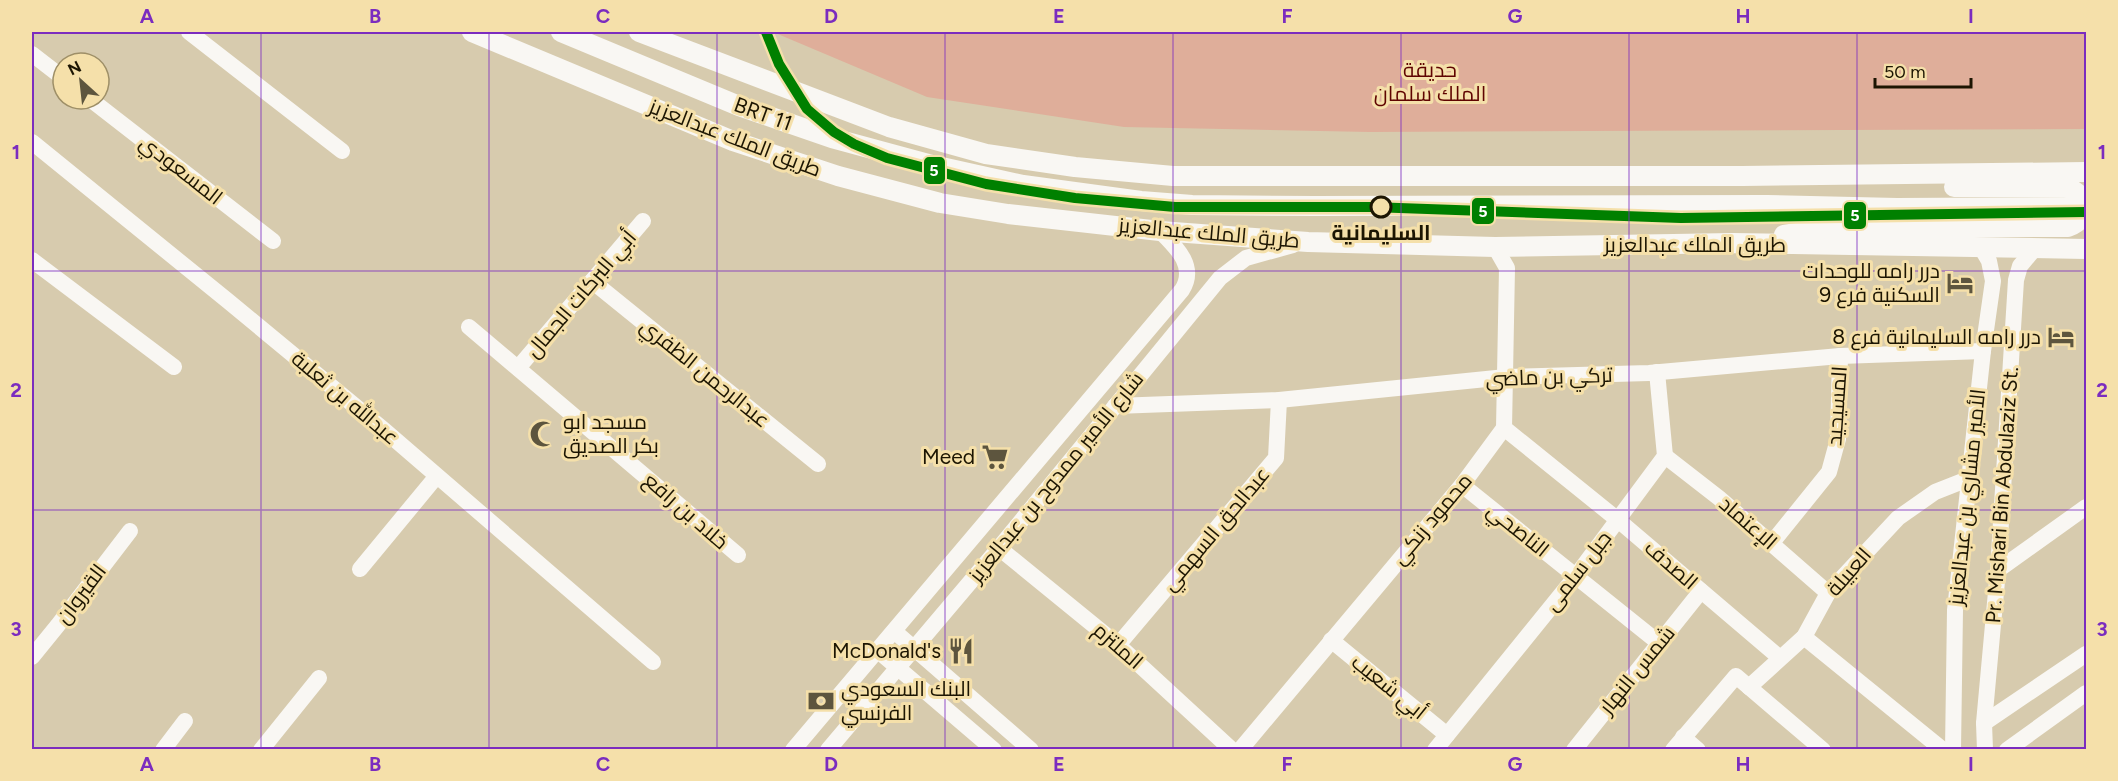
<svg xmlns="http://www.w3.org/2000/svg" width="2118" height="781" viewBox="0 0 2118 781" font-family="Figtree,Cairo,sans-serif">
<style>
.green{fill:#dfae9a}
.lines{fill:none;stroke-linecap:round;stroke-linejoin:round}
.minor{stroke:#f9f7f3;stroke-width:16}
.major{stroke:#f9f7f3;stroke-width:20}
.metro-1-casing{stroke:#f5e0aa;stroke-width:15}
.metro-1{stroke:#008000;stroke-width:10}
.grid{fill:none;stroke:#7b2cbf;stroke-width:1.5;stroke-opacity:0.55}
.stop-dot{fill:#f5e0aa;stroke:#1c1502;stroke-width:3}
.labels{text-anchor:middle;stroke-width:6;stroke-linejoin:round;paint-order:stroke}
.park-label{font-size:21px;fill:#5f0401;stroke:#f5e0aa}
.street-label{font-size:21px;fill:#1c1502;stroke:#f5e0aa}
.stop-label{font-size:21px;font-weight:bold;fill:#1c1502;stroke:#f5e0aa}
.poi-label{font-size:21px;fill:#1c1502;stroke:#f5e0aa;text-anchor:end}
.line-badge{stroke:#f5e0aa;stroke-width:2}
.badge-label{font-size:16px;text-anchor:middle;font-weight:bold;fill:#fff}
.neatline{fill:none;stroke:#7b2cbf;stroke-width:2}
.grid-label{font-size:20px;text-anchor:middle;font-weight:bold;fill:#7b2cbf}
</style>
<rect width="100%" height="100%" fill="#d7cbae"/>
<path class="green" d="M773 32H2086V129L1370 132 1124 127 927 97Z"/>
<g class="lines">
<g class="minor">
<path d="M189 32 342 151"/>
<path d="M32 54 63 78"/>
<path d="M90 99 273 241"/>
<path d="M32 142 228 301 384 430 653 662"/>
<path d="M32 260 174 367"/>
<path d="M592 281 818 464"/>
<path d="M469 327 738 555"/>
<path d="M518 368 643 221"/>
<path d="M1115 406 1279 400 1506 377 1649 373 1840 356 1983 351"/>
<path d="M1504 428 1618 520 1780 658"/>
<path d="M1665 456 1719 498 1828 593"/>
<path d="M1462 485 1659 643"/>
<path d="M1771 544 1829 472 1838 439 1840 356"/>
<path d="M999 548 1118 645 1232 750"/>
<path d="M360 569 436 477"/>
<path d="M1998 570 2086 507"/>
<path d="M894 631 1031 750"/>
<path d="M1804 637 1943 750"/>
<path d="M1331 640 1447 735"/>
<path d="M1118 645 1276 458 1279 400"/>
<path d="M877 650 994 750"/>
<path d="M32 657 58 625 130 531"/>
<path d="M1749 687 1804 637 1828 593 1898 518 1935 492 1968 479"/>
<path d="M1984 723 2086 654"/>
<path d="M1683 737 1698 750"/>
<path d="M163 750 185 721"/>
<path d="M261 750 319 678"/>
<path d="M793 750 1182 290C1197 266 1176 247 1160 231"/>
<path d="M828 750 999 548 1220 278 1246 258 1293 245"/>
<path d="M1240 750 1462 485 1504 428 1507 268 1495 247"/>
<path d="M1435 750 1576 576 1665 456 1657 372"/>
<path d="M1574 750 1701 591"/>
<path d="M1673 750 1736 676 1823 750"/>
<path d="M1953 750 1955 610 1983 351 1993 281 1989 261 1982 249"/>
<path d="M1985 750 1984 723 1998 570 2016 280 2020 266 2036 247"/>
<path d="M2007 750 2086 693"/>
</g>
<g class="major">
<path d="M472 32 733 141 838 176 940 203 1008 214 1160 231 1308 242 1495 247 1733 243 2086 249"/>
<path d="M561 32 739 106 832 138 928 164 1023 185 1141 201 1192 205 1315 206 1767 205 1897 208 2086 207"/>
<path d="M639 32 889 127 986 154 1075 167 1173 176H1742L2086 172"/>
<path d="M1784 235 1835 227H2068C2092 218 2089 195 2066 187H1954"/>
</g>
<g class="metro-1-casing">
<path id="metro-1" d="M766 32 779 64 807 109 834 132 854 144 887 158 986 184 1075 198 1175 207H1371L1681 218 2086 212"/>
</g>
<use href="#metro-1" class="metro-1"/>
</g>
<path class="grid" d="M261 32V750M489 32V750M717 32V750M945 32V750M1173 32V750M1401 32V750M1629 32V750M1857 32V750M32 271H2086M32 510H2086"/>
<defs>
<g id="hotel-bare" transform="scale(2.07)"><path d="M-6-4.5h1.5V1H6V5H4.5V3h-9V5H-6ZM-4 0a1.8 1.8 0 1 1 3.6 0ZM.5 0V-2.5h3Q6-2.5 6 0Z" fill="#5d553e" stroke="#f5e0aa" stroke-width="2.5" paint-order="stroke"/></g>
<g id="mosque-bare" transform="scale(2.07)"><path d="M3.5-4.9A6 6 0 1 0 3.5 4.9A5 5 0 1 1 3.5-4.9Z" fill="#5d553e" stroke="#f5e0aa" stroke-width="2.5" paint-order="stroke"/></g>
<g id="supermarket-bare" transform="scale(2.07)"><path d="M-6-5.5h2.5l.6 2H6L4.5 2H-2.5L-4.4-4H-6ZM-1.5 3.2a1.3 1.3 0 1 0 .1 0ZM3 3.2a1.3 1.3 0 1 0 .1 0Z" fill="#5d553e" stroke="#f5e0aa" stroke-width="2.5" paint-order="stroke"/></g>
<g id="restaurant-bare" transform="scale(2.07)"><path d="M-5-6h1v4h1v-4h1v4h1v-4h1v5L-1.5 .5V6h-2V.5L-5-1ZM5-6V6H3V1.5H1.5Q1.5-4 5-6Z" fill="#5d553e" stroke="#f5e0aa" stroke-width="2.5" paint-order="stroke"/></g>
<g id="bank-bare" transform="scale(2.07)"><path d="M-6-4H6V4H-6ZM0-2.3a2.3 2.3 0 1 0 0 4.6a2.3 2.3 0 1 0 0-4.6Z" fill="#5d553e" stroke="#f5e0aa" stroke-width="2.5" paint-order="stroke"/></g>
</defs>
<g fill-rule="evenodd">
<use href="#hotel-bare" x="1960" y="283"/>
<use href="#hotel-bare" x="2061" y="337"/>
<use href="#mosque-bare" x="543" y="434"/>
<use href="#supermarket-bare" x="995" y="457"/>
<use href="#restaurant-bare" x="961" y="651"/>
<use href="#bank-bare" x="821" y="701"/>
</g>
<circle class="stop-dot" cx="1381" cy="207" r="10"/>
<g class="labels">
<g class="park-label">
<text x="1430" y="77">حديقة<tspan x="1430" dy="24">الملك سلمان</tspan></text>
</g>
<g class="street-label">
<text transform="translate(763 114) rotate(20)" y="7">BRT 11</text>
<text transform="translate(735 138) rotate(21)" y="7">طريق الملك عبدالعزيز</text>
<text transform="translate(181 170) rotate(38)" y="7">المسعودي</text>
<text transform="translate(1209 233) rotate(5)" y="7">طريق الملك عبدالعزيز</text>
<text x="1695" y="252">طريق الملك عبدالعزيز</text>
<text transform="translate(581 294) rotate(-50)" y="7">أبي البركات الجمال</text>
<text transform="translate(705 373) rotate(39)" y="7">عبدالرحمن الظفري</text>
<text transform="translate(1549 377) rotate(-2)" y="7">تركي بن ماضي</text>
<text transform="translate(345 398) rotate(40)" y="7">عبدالله بن ثعلبة</text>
<text transform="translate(1837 406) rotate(-86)" y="7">المسيجيد</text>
<text transform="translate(1056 477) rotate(-51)" y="7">شارع الأمير ممدوح بن عبدالعزيز</text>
<text transform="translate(2002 495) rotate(-86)" y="7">Pr. Mishari Bin Abdulaziz St.</text>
<text transform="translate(1967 497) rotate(-84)" y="7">الأمير مشاري بن عبدالعزيز</text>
<text transform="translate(686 511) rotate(41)" y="7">خلاد بن رافع</text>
<text transform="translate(1432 519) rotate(-50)" y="7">محمود زنكي</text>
<text transform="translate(1748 523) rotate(41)" y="7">الإعتماد</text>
<text transform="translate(1216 529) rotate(-50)" y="7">عبدالحق السهمي</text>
<text transform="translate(1518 530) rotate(39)" y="7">الناصحي</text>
<text transform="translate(1671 565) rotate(41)" y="7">الصدف</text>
<text transform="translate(1578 571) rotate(-52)" y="7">جبل سلمى</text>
<text transform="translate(1849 572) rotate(-49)" y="7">العبيلة</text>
<text transform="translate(81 594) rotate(-53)" y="7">القيروان</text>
<text transform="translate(1118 646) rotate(41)" y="7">الملتزم</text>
<text transform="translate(1637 670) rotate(-51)" y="7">شمس النهار</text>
<text transform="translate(1389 687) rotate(39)" y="7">أبي شعيب</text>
</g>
<g class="stop-label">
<text x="1381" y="240">السليمانية</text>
</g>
<g class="poi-label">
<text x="1940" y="278">درر رامه للوحدات<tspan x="1940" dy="24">السكنية فرع 9</tspan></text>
<text x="2041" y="344">درر رامه السليمانية فرع 8</text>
<text x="563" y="429" text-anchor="start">مسجد ابو<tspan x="563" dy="24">بكر الصديق</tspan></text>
<text x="975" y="464">Meed</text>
<text x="941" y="658">McDonald's</text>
<text x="841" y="696" text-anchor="start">البنك السعودي<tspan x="841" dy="24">الفرنسي</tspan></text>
</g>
</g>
<g class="line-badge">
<rect x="923" y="156" width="23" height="29" rx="6" fill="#008000"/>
<rect x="1471" y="197" width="24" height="28" rx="6" fill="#008000"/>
<rect x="1843" y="201" width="24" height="29" rx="6" fill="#008000"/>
</g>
<g class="badge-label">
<text x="934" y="176">5</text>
<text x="1483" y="217">5</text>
<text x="1855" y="221">5</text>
</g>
<rect width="2118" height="781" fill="none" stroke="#f5e0aa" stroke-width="66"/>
<g transform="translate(81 81) rotate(333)"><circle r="28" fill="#f5e0aa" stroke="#9e8f67" stroke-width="1.5"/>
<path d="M0-4.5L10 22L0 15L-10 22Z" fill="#5d553e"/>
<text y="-9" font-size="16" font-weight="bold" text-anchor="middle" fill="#1c1502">N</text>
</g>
<path d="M1875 78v9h96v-9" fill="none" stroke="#1c1502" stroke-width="3"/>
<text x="1884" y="78" font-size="18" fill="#1c1502" stroke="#f5e0aa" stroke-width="4.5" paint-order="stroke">50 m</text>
<rect x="33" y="33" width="2052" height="715" class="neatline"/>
<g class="grid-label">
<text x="147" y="23">A</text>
<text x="375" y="23">B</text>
<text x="603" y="23">C</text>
<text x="831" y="23">D</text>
<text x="1059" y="23">E</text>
<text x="1287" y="23">F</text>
<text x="1515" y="23">G</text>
<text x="1743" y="23">H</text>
<text x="1971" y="23">I</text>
<text x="16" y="159">1</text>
<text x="2102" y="159">1</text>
<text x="16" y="397">2</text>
<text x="2102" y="397">2</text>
<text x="16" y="636">3</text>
<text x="2102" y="636">3</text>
<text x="147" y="771">A</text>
<text x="375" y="771">B</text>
<text x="603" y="771">C</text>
<text x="831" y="771">D</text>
<text x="1059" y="771">E</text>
<text x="1287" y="771">F</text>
<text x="1515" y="771">G</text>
<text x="1743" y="771">H</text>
<text x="1971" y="771">I</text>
</g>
</svg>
